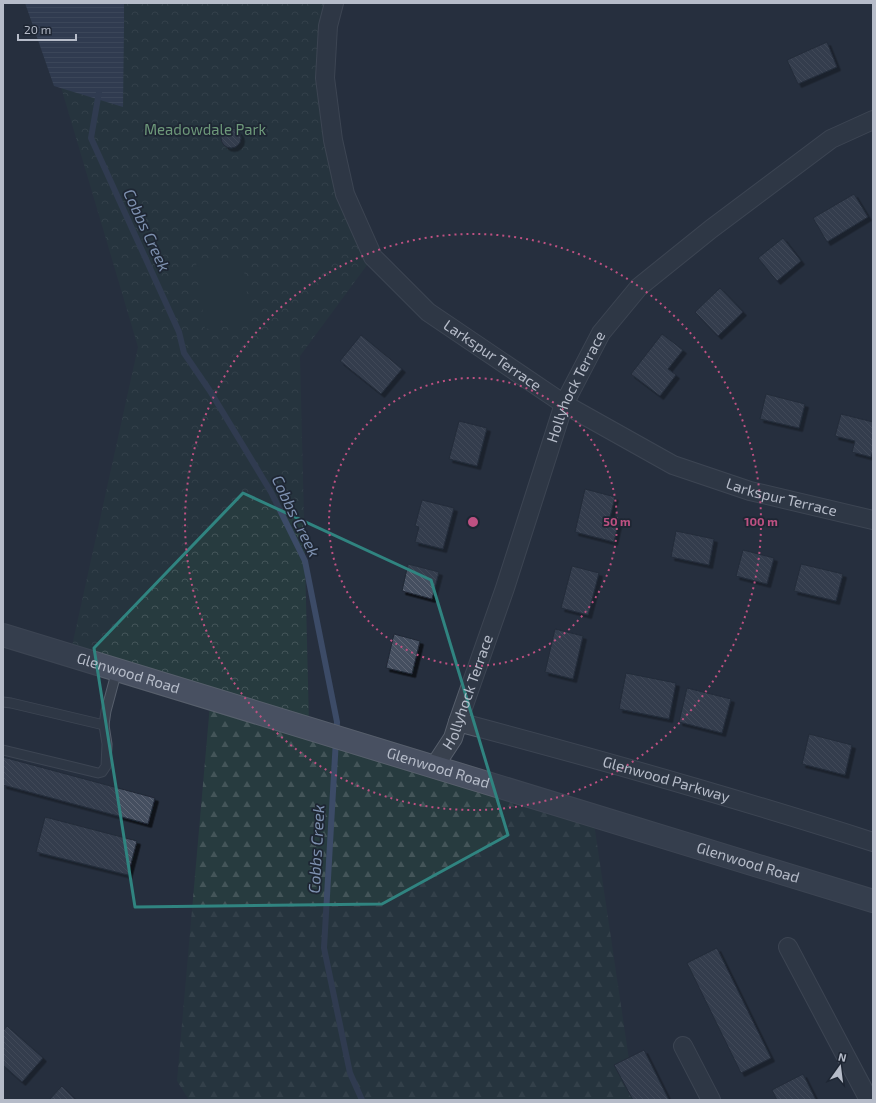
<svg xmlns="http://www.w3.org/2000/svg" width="876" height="1103" viewBox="0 0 876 1103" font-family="'Exo 2',sans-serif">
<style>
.forest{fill:url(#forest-firs)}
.park{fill:url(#park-crowns)}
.garden{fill:#273b3f}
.water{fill:url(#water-rules)}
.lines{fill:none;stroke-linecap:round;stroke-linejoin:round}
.stream{stroke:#3c4b67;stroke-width:6}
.building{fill:url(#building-back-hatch);stroke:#202835;filter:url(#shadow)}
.service-casing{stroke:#575f6c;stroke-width:11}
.minor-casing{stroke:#575f6c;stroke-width:20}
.secondary-casing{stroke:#575f6c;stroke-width:24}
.service{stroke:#39414e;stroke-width:9}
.minor{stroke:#39414e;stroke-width:18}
.secondary{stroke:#485061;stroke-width:22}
.marked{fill:none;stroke:#308480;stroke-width:3;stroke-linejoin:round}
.ring{fill:none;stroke:#be5182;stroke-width:2;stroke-dasharray:2 4}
.labels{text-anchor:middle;stroke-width:3.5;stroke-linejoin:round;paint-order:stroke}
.park-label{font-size:15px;fill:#6e997a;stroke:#1e2633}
.street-label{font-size:15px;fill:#b6bcc9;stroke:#1e2633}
.water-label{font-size:16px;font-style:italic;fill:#7e91b0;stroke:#1e2633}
.centre{fill:#be5182;stroke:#1e2633;stroke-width:2}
.ring-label{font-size:12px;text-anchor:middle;font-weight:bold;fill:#be5182;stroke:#1e2633;stroke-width:3.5;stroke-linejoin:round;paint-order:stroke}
</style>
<defs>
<pattern id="forest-firs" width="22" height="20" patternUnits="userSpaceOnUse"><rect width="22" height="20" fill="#273b3f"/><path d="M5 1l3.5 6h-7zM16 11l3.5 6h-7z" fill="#445559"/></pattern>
<pattern id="park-crowns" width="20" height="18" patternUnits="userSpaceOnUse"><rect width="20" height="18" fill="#273b3f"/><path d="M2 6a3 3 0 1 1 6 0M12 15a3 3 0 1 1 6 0" fill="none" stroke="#445559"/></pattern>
<pattern id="water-rules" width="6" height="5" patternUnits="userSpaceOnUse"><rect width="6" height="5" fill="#3c4b67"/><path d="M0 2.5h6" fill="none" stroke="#56637b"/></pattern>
<pattern id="building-back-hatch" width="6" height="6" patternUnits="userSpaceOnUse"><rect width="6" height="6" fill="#454f60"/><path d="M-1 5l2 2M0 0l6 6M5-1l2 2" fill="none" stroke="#5e6675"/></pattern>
<filter id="shadow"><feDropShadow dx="3.5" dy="3.5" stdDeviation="0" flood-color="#0009"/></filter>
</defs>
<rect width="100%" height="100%" fill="#262f3e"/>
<path class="forest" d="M211 693 592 810 635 1100H189L177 1081Z"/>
<path class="park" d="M88 3H334L333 140 373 257 300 356 309 723 70 655 138 347 58 77Z"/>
<path class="garden" d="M242 256 251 323 205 329 196 262Z"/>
<path class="water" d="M25 3H124V25L123 107 54 86Z"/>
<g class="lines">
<path class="stream" d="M99 92 91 138 179 332 184 353 210 391 271 492 305 561 337 722 324 948 350 1073 362 1100"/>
</g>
<g class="building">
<path d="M827 42 837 67 798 84 787 60Z"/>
<circle cx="231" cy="138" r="10"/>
<path d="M854 194 868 217 827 242 813 218Z"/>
<path d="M783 238 801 261 777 281 758 258Z"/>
<path d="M720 288 743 312 718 336 695 312Z"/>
<path d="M662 334 683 350 668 369 676 375 660 396 631 374Z"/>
<path d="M361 335 402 369 381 394 340 361Z"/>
<path d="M766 394 805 404 799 428 760 419Z"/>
<path d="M841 414 873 422V451L871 457 852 452 855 441 835 436Z"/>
<path d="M459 421 487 428 477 466 449 459Z"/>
<path d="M585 489 615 497 609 521 618 524 614 542 575 532Z"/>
<path d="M422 500 454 508 443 549 415 542 419 527 415 526Z"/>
<path d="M676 531 714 539 709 565 671 557Z"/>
<path d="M743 550 774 558 767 584 736 576Z"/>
<path d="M408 564 439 572 432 599 402 591Z"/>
<path d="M801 564 843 574 836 601 794 591Z"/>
<path d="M572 566 599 573 588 615 561 608Z"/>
<path d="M555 629 583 636 573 679 545 672Z"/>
<path d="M394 634 420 641 412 674 386 668Z"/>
<path d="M626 673 676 683 669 719 619 709Z"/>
<path d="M687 688 731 699 722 733 679 722Z"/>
<path d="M809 734 852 745 845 775 802 764Z"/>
<path d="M3 757 155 798 148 824 3 785Z"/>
<path d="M45 817 137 841 128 875 36 852Z"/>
<path d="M717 948 771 1058 741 1073 687 963Z"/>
<path d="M7 1026 43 1058 22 1082 3 1065V1031Z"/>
<path d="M644 1050 669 1100H633L614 1065Z"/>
<path d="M803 1074 816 1100H777L772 1090Z"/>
<path d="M62 1086 76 1100H49Z"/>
</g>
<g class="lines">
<g class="service-casing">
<g id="service">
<path d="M3 702 11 703 104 725"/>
<path d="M3 750 98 773 102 772 106 766 107 744 104 725 106 711 117 670"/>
</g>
</g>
<g class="minor-casing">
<g id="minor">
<path id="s1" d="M334 3 328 26 325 78 333 140 345 194 373 257 428 312 564 404 673 465 750 491 873 520"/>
<path id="s2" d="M458 722C598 759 736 798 873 842"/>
<path id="s3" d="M434 767 453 738 458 722 505 588 564 404 601 333 639 287 711 229 831 139 873 120"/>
<path d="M788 947 869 1100"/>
<path d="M683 1046 711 1100"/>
</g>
</g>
<g class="secondary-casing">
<g id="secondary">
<path id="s4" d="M3 635 873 901"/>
</g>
</g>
<use href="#service" class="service"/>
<use href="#minor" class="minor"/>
<use href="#secondary" class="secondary"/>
</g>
<path d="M0 0H876V1103H0ZM243 493 431 580 508 835 382 904 135 907 94 648Z" fill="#262f3e" fill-opacity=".55" fill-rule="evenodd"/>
<path class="marked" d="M243 493 431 580 508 835 382 904 135 907 94 648Z"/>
<g class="ring">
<circle cx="473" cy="522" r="144"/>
<circle cx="473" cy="522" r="288"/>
</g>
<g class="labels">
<g class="park-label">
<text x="205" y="135">Meadowdale Park</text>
</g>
<g class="street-label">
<text dy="5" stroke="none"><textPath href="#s1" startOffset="418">Larkspur Terrace</textPath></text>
<text dy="5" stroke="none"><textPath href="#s3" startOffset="407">Hollyhock Terrace</textPath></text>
<text dy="5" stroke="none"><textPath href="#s1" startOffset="743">Larkspur Terrace</textPath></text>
<text dy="5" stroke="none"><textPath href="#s4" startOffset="131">Glenwood Road</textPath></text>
<text dy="5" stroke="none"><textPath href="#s3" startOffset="83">Hollyhock Terrace</textPath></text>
<text dy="5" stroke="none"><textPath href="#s4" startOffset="455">Glenwood Road</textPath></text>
<text dy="5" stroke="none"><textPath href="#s2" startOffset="216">Glenwood Parkway</textPath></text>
<text dy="5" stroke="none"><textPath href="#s4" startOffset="779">Glenwood Road</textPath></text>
</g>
<g class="water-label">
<text transform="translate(147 230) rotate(65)" y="6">Cobbs Creek</text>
<text transform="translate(296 516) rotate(64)" y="6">Cobbs Creek</text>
<text transform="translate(316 849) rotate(-87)" y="6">Cobbs Creek</text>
</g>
</g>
<circle cx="473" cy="522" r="6" class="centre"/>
<g class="ring-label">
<text x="617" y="526">50 m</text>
<text x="761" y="526">100 m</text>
</g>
<rect width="876" height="1103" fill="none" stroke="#b6bcc9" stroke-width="8"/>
<g transform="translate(840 1067) rotate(14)" stroke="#1e2633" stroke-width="3" paint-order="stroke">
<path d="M0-3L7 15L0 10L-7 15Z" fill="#b6bcc9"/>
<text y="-6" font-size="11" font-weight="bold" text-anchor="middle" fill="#b6bcc9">N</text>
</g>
<path d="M18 34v6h58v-6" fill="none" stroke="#b6bcc9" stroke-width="2"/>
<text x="24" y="34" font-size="12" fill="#b6bcc9" stroke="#1e2633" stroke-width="3" paint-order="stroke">20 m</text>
</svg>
